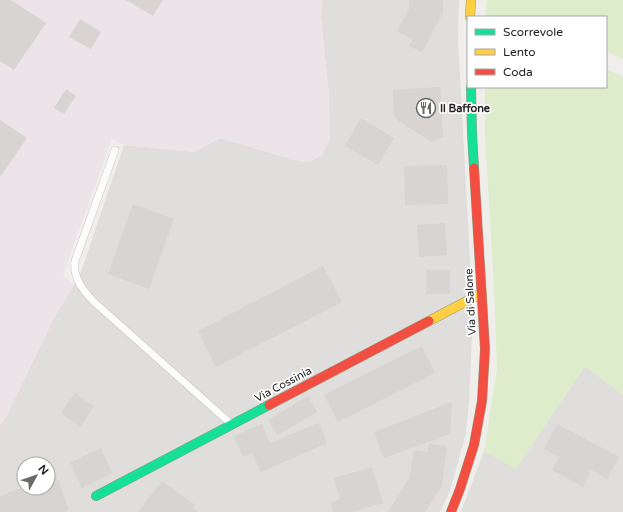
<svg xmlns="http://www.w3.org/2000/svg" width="623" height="512" viewBox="0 0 623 512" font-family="'Varela Round',sans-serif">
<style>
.residential{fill:#dfdedc;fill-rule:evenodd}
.industrial{fill:#ede4e9}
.grass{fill:#ddeccb}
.building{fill:#d7d4d2}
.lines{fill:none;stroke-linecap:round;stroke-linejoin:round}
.lane-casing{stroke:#c9c8c7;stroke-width:8}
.fast-casing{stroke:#999a82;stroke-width:10}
.slow-casing{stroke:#999a82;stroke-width:10}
.jam-casing{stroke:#999a82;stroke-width:10}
.lane{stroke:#fdfcfc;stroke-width:7}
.fast{stroke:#16e098;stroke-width:9}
.slow{stroke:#ffcf43;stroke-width:9}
.jam{stroke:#f24e42;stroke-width:9}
.labels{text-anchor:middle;stroke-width:3.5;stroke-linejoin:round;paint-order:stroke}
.poi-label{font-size:11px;font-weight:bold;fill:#222;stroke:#fff;text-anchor:start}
.street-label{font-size:11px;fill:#222;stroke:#fff}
</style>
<rect width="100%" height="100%" fill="#f0eeeb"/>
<g class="residential">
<path d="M322 0H459L458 39 473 314 469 402 466 433 450 491 440 512H0V425L6 417 53 320 81 272 124 145 194 152 220 138 295 160 329 96 321 18ZM24 464H48V488H24Z"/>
<path d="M585 366 623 395V512H461L484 451 516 468Z"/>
</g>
<path class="industrial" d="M0 0H322L321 18 329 96 330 139 322 155 309 163 295 160 220 138 194 152 124 145 112 139 63 275 74 285 53 320 6 417 0 425Z"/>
<g class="grass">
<path d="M487 0H623V59L606 51V17H485Z"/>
<path d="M606 69 623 77V395L585 366 516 469 484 451 497 369 494 286 485 135V87H606Z"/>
</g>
<g class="building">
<path d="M0 0H11L46 23 14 70 0 61Z"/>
<path d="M126 0H163L153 16Z"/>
<path d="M409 0H443V13L422 52 409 46 413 39 397 31 409 9Z"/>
<path d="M80 19 101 32 91 49 69 37Z"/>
<path d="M440 87 443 137 432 142 394 118 393 90Z"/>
<path d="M66 89 76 96 64 114 54 108Z"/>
<path d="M361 118 394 138 378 165 345 146Z"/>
<path d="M0 120 27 138 1 176 0 175Z"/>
<path d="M447 165 448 204 405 205 404 166Z"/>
<path d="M133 204 174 219 149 289 108 274Z"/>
<path d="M445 223 447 255 419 257 417 225Z"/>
<path d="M323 266 342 302 216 367 198 331Z"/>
<rect x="426" y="270" width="24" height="24"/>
<path d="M422 346 435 373 338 422 324 395Z"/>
<path d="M75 393 94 406 80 427 61 413Z"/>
<path d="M308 396 317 412 277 435 268 420Z"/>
<path d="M452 402 450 434 384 458 374 432Z"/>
<path d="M319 423 327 443 261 472 252 453 243 457 234 436 262 424 270 443Z"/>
<path d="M557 424 619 457 607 479 591 470 583 487 552 470 559 457 544 449Z"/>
<path d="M429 444 447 446 442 486 425 512H388L410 477 414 450 427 452Z"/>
<path d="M101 448 112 473 82 488 70 463Z"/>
<path d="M372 467 383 503 352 512H333L330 503 340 499 334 478Z"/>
<path d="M56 475 69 510 63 512H0V496L24 487V488H48V478Z"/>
<path d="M162 481 195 505 193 508 198 512H138Z"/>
</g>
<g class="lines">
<g class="lane-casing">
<path id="lane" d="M115 150 75 261C73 278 82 289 93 301L230 423"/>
</g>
<g class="fast-casing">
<g id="fast">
<path d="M471 87 472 133 474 168"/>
<path d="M96 496 269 405"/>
</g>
</g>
<g class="slow-casing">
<g id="slow">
<path d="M470 17 471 0"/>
<path d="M429 321 482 293"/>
</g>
</g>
<g class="jam-casing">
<g id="jam">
<path d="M269 405 429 321"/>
<path d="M451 512 460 489 474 445 482 401 485 349 474 168"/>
</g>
</g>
<use href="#lane" class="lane"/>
<use href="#fast" class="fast"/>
<use href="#slow" class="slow"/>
<use href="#jam" class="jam"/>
</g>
<defs>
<g id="restaurant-ring" transform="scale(1)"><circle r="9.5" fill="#fff" stroke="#6a6968" stroke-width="1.5"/><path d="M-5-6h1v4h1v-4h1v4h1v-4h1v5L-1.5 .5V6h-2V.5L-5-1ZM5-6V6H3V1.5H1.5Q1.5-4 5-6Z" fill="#6a6968"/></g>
</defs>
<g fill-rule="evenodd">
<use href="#restaurant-ring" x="426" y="108"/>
</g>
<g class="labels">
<g class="poi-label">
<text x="440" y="112">Il Baffone</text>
</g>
<g class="street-label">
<text transform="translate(470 302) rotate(-93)" y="4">Via di Salone</text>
<text transform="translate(283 384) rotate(-28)" y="4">Via Cossinia</text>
</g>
</g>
<rect x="467" y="16" width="140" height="72" fill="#ffffff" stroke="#a7a7a7"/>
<rect x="475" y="29" width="20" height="6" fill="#16e098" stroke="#a7a7a7"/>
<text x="503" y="36" font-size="12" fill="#222222">Scorrevole</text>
<rect x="475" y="49" width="20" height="6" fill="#ffcf43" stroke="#a7a7a7"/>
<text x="503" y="56" font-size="12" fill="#222222">Lento</text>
<rect x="475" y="69" width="20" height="6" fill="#f24e42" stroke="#a7a7a7"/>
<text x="503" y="76" font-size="12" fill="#222222">Coda</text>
<g transform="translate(36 476) rotate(50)"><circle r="19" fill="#ffffff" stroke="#a7a7a7"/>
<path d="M0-3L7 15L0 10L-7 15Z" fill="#6a6968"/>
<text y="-6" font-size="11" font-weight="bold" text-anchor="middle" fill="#222222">N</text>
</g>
</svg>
